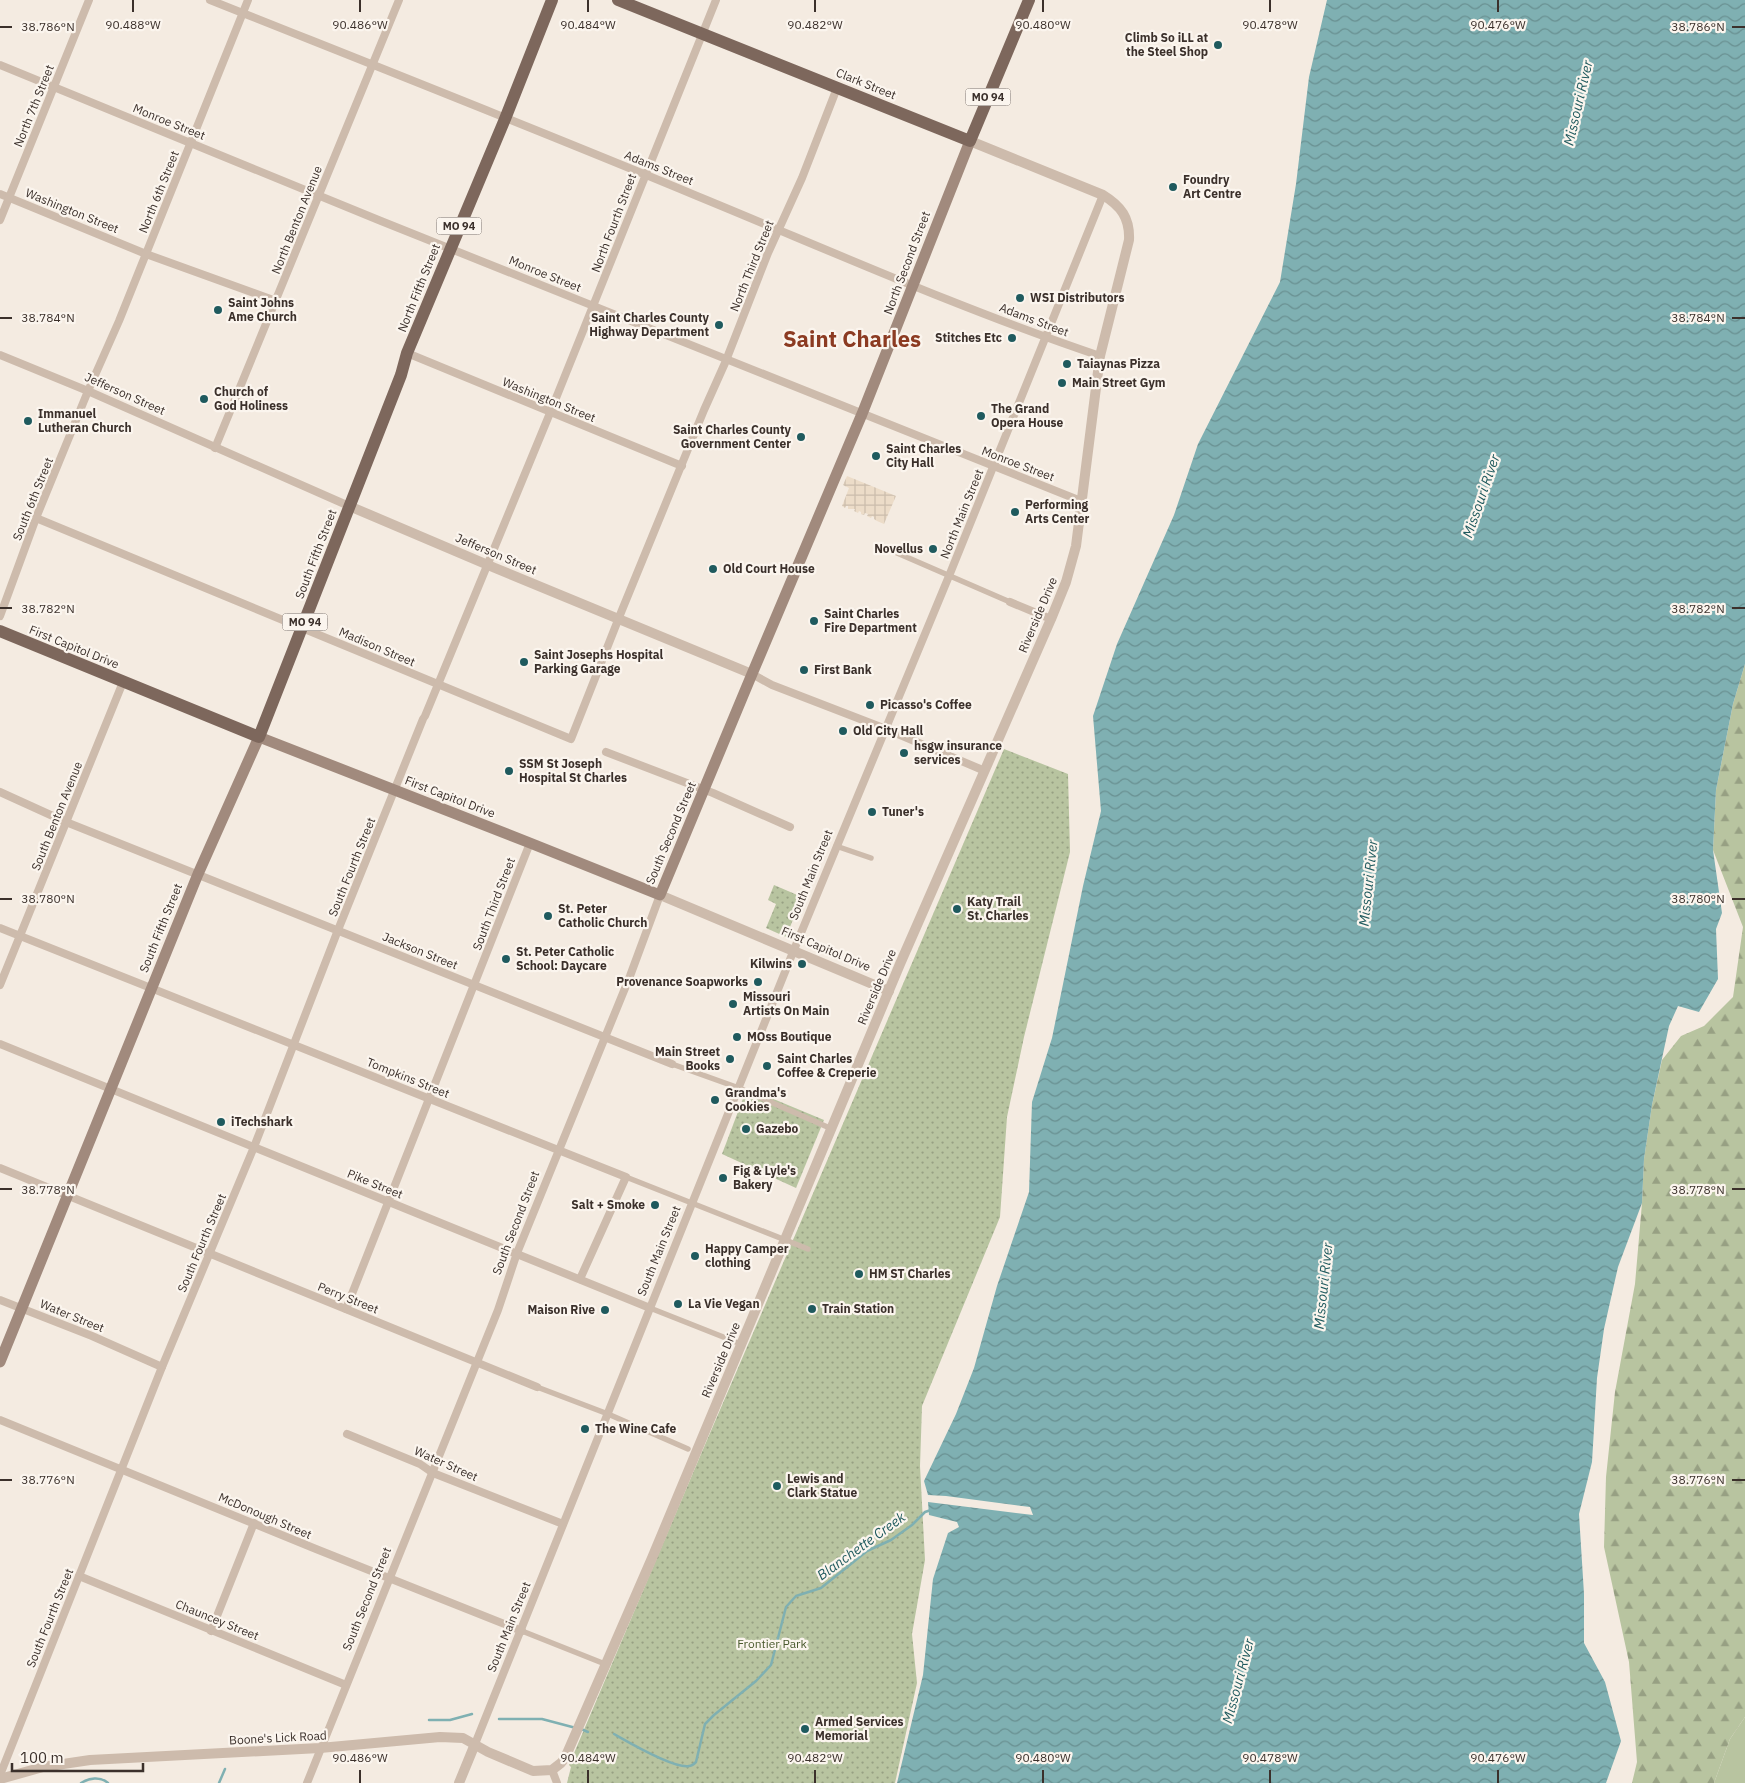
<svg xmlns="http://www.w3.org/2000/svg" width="1745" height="1783" viewBox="0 0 1745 1783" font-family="'IBM Plex Sans',sans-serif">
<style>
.grass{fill:#b8c4a0}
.forest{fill:url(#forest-firs)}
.park{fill:url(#park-dots)}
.plaza{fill:url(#plaza-grid)}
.water{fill:url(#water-waves)}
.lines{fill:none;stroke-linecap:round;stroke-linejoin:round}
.stream{stroke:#7fb0b2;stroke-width:2.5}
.pedestrian{stroke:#cdbbac;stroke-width:5.5}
.minor{stroke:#cdbbac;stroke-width:8}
.tertiary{stroke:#cdbbac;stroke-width:10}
.secondary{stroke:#a18a7d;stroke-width:11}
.primary{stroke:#7d675c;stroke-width:12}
.ticks{fill:none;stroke:#3b302b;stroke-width:2}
.poi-dot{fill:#1f5a5e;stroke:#fbf5ee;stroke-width:2}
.labels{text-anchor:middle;stroke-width:4.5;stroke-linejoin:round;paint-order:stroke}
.shield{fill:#fbf5ee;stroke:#756b66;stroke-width:1}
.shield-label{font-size:11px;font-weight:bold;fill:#3b302b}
.poi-label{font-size:12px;font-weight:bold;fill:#3b302b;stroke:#fbf5ee;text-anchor:start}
.street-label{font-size:12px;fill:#3b302b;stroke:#fbf5ee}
.park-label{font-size:12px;fill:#4a5a2e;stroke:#fbf5ee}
.water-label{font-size:14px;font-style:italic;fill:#1f5a5e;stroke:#fbf5ee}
.town-label{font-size:22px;font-weight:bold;fill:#8c3b22;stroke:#fbf5ee}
.ticks-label{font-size:12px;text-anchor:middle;fill:#3b302b;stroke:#fbf5ee;stroke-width:4.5;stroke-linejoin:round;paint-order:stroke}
</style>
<defs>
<pattern id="forest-firs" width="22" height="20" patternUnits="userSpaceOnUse" patternTransform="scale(1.25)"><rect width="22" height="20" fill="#b8c4a0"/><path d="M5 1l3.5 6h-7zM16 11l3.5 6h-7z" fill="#97a083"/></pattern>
<pattern id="park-dots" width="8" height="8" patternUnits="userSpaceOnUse" patternTransform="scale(1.25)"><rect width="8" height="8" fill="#b8c4a0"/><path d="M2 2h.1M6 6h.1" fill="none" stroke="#97a083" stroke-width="1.8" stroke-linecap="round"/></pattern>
<pattern id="plaza-grid" width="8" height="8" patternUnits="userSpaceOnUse" patternTransform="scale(1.25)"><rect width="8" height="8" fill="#ecdcc8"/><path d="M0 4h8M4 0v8" fill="none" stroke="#cbbdac"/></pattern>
<pattern id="water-waves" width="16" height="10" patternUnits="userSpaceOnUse" patternTransform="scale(1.25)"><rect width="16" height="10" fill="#7fb0b2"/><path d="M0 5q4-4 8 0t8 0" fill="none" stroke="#699091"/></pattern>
</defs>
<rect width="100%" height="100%" fill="#f4ebe1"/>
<path class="grass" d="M1745 1717V1783H1714L1730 1739Z"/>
<path class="forest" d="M1745 664V1717L1730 1739 1714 1783H1632L1637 1762 1629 1662 1604 1547 1606 1477 1615 1392 1635 1284 1642 1203 1644 1159 1652 1105 1662 1060 1681 1036 1704 1026 1733 997 1743 927 1713 850 1716 790 1733 704Z"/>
<g class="park">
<path d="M1004 749 1068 774 1070 852 1024 1037 1007 1117 1000 1217 922 1406 920 1466 925 1560 912 1634 917 1683 895 1783H567L571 1767 569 1765 701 1454Z"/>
<path d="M774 885 802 897 786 937 766 928 776 904 768 900Z"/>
<path d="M747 1088 824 1120 796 1188 722 1154Z"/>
</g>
<path class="plaza" d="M847 476 896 496 884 524 877 521 874 519V517L872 516 871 518 867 516 868 514 865 513 864 515 861 514V512L859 511 858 513 854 511 855 509H848V506H846L845 508 842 506 849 488 843 485Z"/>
<path class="water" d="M1327 0H1745V664L1733 704 1716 790 1713 850 1722 913 1716 929 1718 979 1699 1012 1678 1006 1669 1026 1652 1105 1644 1159 1642 1203 1618 1267 1604 1329 1597 1378 1592 1462 1579 1514 1584 1594V1643L1605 1682 1621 1741 1606 1783H897L923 1675 933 1579 948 1533 959 1527 957 1522 929 1515 928 1502 1033 1515 1030 1507 946 1496 928 1495 924 1481 956 1414 974 1368 997 1286 1029 1192 1032 1102 1052 1038 1083 886 1101 811 1093 716 1117 644 1174 515 1198 444 1280 282 1296 184 1309 77Z"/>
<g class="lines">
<g class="stream">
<path d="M499 1719H542L576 1728"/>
<path d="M429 1720H450L472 1714"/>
<path d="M581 1729 588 1732"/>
<path d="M614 1734C628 1742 674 1769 689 1766 692 1766 694 1764 696 1762L705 1724 714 1715 756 1681 771 1665 786 1607 796 1596 821 1588 867 1551 891 1540 912 1525 925 1512 931 1510"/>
<path d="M81 1783C89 1778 100 1776 108 1783"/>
<path d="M219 1783 225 1769"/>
</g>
<g class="pedestrian">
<path d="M881 546 1010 602"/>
<path d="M836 846 871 858"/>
<path d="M672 1064 739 1088 832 1129"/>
<path d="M626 1177 808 1249"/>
<path d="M650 1308 741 1344"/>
<path d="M537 1387 608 1414 688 1449"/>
<path d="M522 1631 605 1664"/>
</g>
<g class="minor">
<path d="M210 0C373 65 536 129 697 196 831 251 963 310 1100 356"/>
<path d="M0 65 381 221 1081 501"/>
<path d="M0 194 146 254 276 301"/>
<path d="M0 220 89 0"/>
<path d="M407 353 682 466"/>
<path d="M0 355 88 391 349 506"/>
<path d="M215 448 399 0"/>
<path d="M36 518 571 739 622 610 704 410 725 363 768 253 802 178 837 88"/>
<path d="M1010 602 1051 619"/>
<path d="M0 616 36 518 88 391 119 321 248 0"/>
<path d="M752 674 772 685 886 729 985 771"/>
<path d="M425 716 550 413 716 0"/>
<path d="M606 752 713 793 790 827"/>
<path d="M0 792 66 822 672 1064"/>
<path d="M0 928 626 1177 580 1279"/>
<path d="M0 985 123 682"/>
<path d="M0 1044 650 1308"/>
<path d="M0 1168 537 1387"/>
<path d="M0 1300 92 1336 162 1367"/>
<path d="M346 1309 530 843"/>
<path d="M0 1420 316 1549 522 1631"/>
<path d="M347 1434 420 1464 433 1473 563 1524"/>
<path d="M79 1576 346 1685"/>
<path d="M211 1631 254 1523"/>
<path d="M475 1744 791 957 949 576 1103 195"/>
<path d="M552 1770 557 1783"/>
<path d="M0 1775 162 1367 254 1147 338 930 423 719"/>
<path d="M307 1783 498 1310 517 1253 630 976 660 895"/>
</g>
<g class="tertiary">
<path d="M349 506 495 568 752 674"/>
<path d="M660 895 889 991"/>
<path d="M0 1779 43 1767 90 1760 320 1748 440 1737 463 1738 488 1752 533 1771 552 1770 561 1763 565 1758 652 1558 900 964 1051 619 1066 582 1076 546 1100 356 1129 240C1130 218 1121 206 1103 195L970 141"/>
<path d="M459 1783 475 1744"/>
</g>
<path class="secondary" d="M0 1362 198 874 259 737 530 843 660 895 752 674 862 414 970 141"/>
<g class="primary">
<path d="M618 0 970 141 1029 0"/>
<path d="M0 631 259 737 401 375 407 353 505 119 552 0"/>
</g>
</g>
<path class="ticks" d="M133 0V12M360 0V12M588 0V12M815 0V12M1043 0V12M1270 0V12M1498 0V12M0 27H12M1732 27H1745M0 318H12M1732 318H1745M0 608H12M1732 608H1745M0 899H12M1732 899H1745M0 1189H12M1732 1189H1745M0 1480H12M1732 1480H1745M360 1770V1783M588 1770V1783M815 1770V1783M1043 1770V1783M1270 1770V1783M1498 1770V1783"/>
<g class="poi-dot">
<circle cx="1218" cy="45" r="5"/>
<circle cx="1173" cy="187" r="5"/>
<circle cx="1020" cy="298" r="5"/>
<circle cx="218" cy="310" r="5"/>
<circle cx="719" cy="325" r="5"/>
<circle cx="1012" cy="338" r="5"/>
<circle cx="1067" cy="364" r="5"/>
<circle cx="1062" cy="383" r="5"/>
<circle cx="204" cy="399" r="5"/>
<circle cx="981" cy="416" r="5"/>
<circle cx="28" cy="421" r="5"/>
<circle cx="801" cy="437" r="5"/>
<circle cx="876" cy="456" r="5"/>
<circle cx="1015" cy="512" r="5"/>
<circle cx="933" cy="549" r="5"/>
<circle cx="713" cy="569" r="5"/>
<circle cx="814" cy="621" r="5"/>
<circle cx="524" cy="662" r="5"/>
<circle cx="804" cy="670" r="5"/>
<circle cx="870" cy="705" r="5"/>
<circle cx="843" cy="731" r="5"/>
<circle cx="904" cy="753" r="5"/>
<circle cx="509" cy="771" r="5"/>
<circle cx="872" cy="812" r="5"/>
<circle cx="957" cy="909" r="5"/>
<circle cx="548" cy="916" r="5"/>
<circle cx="506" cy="959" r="5"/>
<circle cx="802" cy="964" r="5"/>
<circle cx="758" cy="982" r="5"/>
<circle cx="733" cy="1004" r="5"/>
<circle cx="737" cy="1037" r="5"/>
<circle cx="730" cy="1059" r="5"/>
<circle cx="767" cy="1066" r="5"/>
<circle cx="715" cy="1100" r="5"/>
<circle cx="221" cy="1122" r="5"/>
<circle cx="746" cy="1129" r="5"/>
<circle cx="723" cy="1178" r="5"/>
<circle cx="655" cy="1205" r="5"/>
<circle cx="695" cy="1256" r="5"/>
<circle cx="859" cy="1274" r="5"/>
<circle cx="678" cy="1304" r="5"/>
<circle cx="812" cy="1309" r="5"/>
<circle cx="605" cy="1310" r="5"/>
<circle cx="585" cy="1429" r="5"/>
<circle cx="777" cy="1486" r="5"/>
<circle cx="805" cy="1729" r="5"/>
</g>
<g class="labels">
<g class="shield">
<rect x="965.5" y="88.5" width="45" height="17" rx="4"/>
<rect x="436.5" y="217.5" width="45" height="17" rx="4"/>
<rect x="282.5" y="613.5" width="45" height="17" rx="4"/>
</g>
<g class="shield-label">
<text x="988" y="101">MO 94</text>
<text x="459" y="230">MO 94</text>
<text x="305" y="626">MO 94</text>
</g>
<g class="poi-label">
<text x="1208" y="42" text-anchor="end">Climb So iLL at<tspan x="1208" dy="14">the Steel Shop</tspan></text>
<text x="1183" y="184">Foundry<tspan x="1183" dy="14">Art Centre</tspan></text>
<text x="1030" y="302">WSI Distributors</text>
<text x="228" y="307">Saint Johns<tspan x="228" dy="14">Ame Church</tspan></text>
<text x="709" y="322" text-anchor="end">Saint Charles County<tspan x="709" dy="14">Highway Department</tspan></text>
<text x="1002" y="342" text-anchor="end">Stitches Etc</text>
<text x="1077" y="368">Taiaynas Pizza</text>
<text x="1072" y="387">Main Street Gym</text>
<text x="214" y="396">Church of<tspan x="214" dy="14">God Holiness</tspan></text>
<text x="991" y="413">The Grand<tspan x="991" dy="14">Opera House</tspan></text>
<text x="38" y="418">Immanuel<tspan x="38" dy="14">Lutheran Church</tspan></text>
<text x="791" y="434" text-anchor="end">Saint Charles County<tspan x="791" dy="14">Government Center</tspan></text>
<text x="886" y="453">Saint Charles<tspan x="886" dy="14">City Hall</tspan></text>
<text x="1025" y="509">Performing<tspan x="1025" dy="14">Arts Center</tspan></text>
<text x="923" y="553" text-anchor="end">Novellus</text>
<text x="723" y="573">Old Court House</text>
<text x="824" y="618">Saint Charles<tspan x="824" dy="14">Fire Department</tspan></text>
<text x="534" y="659">Saint Josephs Hospital<tspan x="534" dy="14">Parking Garage</tspan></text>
<text x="814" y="674">First Bank</text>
<text x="880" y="709">Picasso's Coffee</text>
<text x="853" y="735">Old City Hall</text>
<text x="914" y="750">hsgw insurance<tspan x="914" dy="14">services</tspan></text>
<text x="519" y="768">SSM St Joseph<tspan x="519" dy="14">Hospital St Charles</tspan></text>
<text x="882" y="816">Tuner's</text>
<text x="967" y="906">Katy Trail<tspan x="967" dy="14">St. Charles</tspan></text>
<text x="558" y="913">St. Peter<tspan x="558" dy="14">Catholic Church</tspan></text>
<text x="516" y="956">St. Peter Catholic<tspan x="516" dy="14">School: Daycare</tspan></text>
<text x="792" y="968" text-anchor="end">Kilwins</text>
<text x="748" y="986" text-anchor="end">Provenance Soapworks</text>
<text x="743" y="1001">Missouri<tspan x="743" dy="14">Artists On Main</tspan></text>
<text x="747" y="1041">MOss Boutique</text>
<text x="720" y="1056" text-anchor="end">Main Street<tspan x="720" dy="14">Books</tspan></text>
<text x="777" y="1063">Saint Charles<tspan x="777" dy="14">Coffee &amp; Creperie</tspan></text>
<text x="725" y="1097">Grandma's<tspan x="725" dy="14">Cookies</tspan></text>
<text x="231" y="1126">iTechshark</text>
<text x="756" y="1133">Gazebo</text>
<text x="733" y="1175">Fig &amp; Lyle's<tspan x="733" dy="14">Bakery</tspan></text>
<text x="645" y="1209" text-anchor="end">Salt + Smoke</text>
<text x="705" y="1253">Happy Camper<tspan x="705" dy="14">clothing</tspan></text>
<text x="869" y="1278">HM ST Charles</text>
<text x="688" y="1308">La Vie Vegan</text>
<text x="822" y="1313">Train Station</text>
<text x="595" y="1314" text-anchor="end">Maison Rive</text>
<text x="595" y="1433">The Wine Cafe</text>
<text x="787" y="1483">Lewis and<tspan x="787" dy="14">Clark Statue</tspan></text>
<text x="815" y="1726">Armed Services<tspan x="815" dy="14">Memorial</tspan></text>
</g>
<g class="street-label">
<text transform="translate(866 84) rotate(22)" y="4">Clark Street</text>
<text transform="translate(34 106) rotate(-68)" y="4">North 7th Street</text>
<text transform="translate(169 122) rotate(22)" y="4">Monroe Street</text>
<text transform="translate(659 168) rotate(22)" y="4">Adams Street</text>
<text transform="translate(159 192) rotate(-68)" y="4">North 6th Street</text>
<text transform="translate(72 211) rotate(22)" y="4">Washington Street</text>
<text transform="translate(297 220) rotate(-68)" y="4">North Benton Avenue</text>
<text transform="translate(614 223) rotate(-69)" y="4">North Fourth Street</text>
<text transform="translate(907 263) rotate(-69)" y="4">North Second Street</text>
<text transform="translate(752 266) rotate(-68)" y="4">North Third Street</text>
<text transform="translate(545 274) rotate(22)" y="4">Monroe Street</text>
<text transform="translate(419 288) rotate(-68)" y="4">North Fifth Street</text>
<text transform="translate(1034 320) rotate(21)" y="4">Adams Street</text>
<text transform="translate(125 394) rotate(24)" y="4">Jefferson Street</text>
<text transform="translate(549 400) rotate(22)" y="4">Washington Street</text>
<text transform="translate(1018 464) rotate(21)" y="4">Monroe Street</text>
<text transform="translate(33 499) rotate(-68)" y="4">South 6th Street</text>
<text transform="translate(962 514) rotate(-68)" y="4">North Main Street</text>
<text transform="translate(316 554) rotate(-69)" y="4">South Fifth Street</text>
<text transform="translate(496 554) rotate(23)" y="4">Jefferson Street</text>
<text transform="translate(1038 615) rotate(-67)" y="4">Riverside Drive</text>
<text transform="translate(74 647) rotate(22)" y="4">First Capitol Drive</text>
<text transform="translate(377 647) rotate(23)" y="4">Madison Street</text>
<text transform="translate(450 797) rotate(21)" y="4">First Capitol Drive</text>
<text transform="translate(57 816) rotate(-68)" y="4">South Benton Avenue</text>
<text transform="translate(671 833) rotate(-67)" y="4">South Second Street</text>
<text transform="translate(352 867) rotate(-68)" y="4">South Fourth Street</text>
<text transform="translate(811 875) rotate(-68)" y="4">South Main Street</text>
<text transform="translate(494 904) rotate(-69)" y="4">South Third Street</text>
<text transform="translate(161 928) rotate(-68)" y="4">South Fifth Street</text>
<text transform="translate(826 949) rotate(23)" y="4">First Capitol Drive</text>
<text transform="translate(420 951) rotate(22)" y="4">Jackson Street</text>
<text transform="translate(877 987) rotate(-67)" y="4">Riverside Drive</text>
<text transform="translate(408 1078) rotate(22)" y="4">Tompkins Street</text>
<text transform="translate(375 1184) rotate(22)" y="4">Pike Street</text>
<text transform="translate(516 1223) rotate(-69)" y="4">South Second Street</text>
<text transform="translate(202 1243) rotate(-67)" y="4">South Fourth Street</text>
<text transform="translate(659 1251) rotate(-68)" y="4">South Main Street</text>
<text transform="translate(348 1298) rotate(22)" y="4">Perry Street</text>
<text transform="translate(72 1316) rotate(22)" y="4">Water Street</text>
<text transform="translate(721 1360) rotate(-67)" y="4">Riverside Drive</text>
<text transform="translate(446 1464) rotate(24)" y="4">Water Street</text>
<text transform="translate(265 1516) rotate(23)" y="4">McDonough Street</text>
<text transform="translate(367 1599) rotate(-68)" y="4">South Second Street</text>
<text transform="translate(50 1618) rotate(-68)" y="4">South Fourth Street</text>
<text transform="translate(217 1620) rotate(22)" y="4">Chauncey Street</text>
<text transform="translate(509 1627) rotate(-68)" y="4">South Main Street</text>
<text transform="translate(278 1738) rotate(-3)" y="4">Boone's Lick Road</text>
</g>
<g class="park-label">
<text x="772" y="1648">Frontier Park</text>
</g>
<g class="water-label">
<text transform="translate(1578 103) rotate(-77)" y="5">Missouri River</text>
<text transform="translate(1481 496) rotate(-71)" y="5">Missouri River</text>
<text transform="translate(1368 883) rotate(-84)" y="5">Missouri River</text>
<text transform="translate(1323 1286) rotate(-84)" y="5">Missouri River</text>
<text transform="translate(861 1546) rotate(-36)" y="5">Blanchette Creek</text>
<text transform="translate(1238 1681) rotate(-75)" y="5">Missouri River</text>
</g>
<g class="town-label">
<text x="852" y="347">Saint Charles</text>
</g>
</g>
<g class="ticks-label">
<text x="133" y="29">90.488°W</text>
<text x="360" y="29">90.486°W</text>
<text x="588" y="29">90.484°W</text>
<text x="815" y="29">90.482°W</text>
<text x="1043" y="29">90.480°W</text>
<text x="1270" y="29">90.478°W</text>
<text x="1498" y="29">90.476°W</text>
<text x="48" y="31">38.786°N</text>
<text x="1698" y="31">38.786°N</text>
<text x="48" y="322">38.784°N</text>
<text x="1698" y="322">38.784°N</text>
<text x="48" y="613">38.782°N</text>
<text x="1698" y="613">38.782°N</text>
<text x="48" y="903">38.780°N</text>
<text x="1698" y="903">38.780°N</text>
<text x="48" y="1194">38.778°N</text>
<text x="1698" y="1194">38.778°N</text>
<text x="48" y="1484">38.776°N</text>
<text x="1698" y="1484">38.776°N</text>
<text x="360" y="1762">90.486°W</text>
<text x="588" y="1762">90.484°W</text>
<text x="815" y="1762">90.482°W</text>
<text x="1043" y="1762">90.480°W</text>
<text x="1270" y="1762">90.478°W</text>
<text x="1498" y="1762">90.476°W</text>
</g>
<path d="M12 1763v8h131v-8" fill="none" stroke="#3b302b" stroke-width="2.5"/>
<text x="20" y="1763" font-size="15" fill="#3b302b" stroke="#fbf5ee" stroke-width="4" paint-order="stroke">100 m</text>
</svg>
